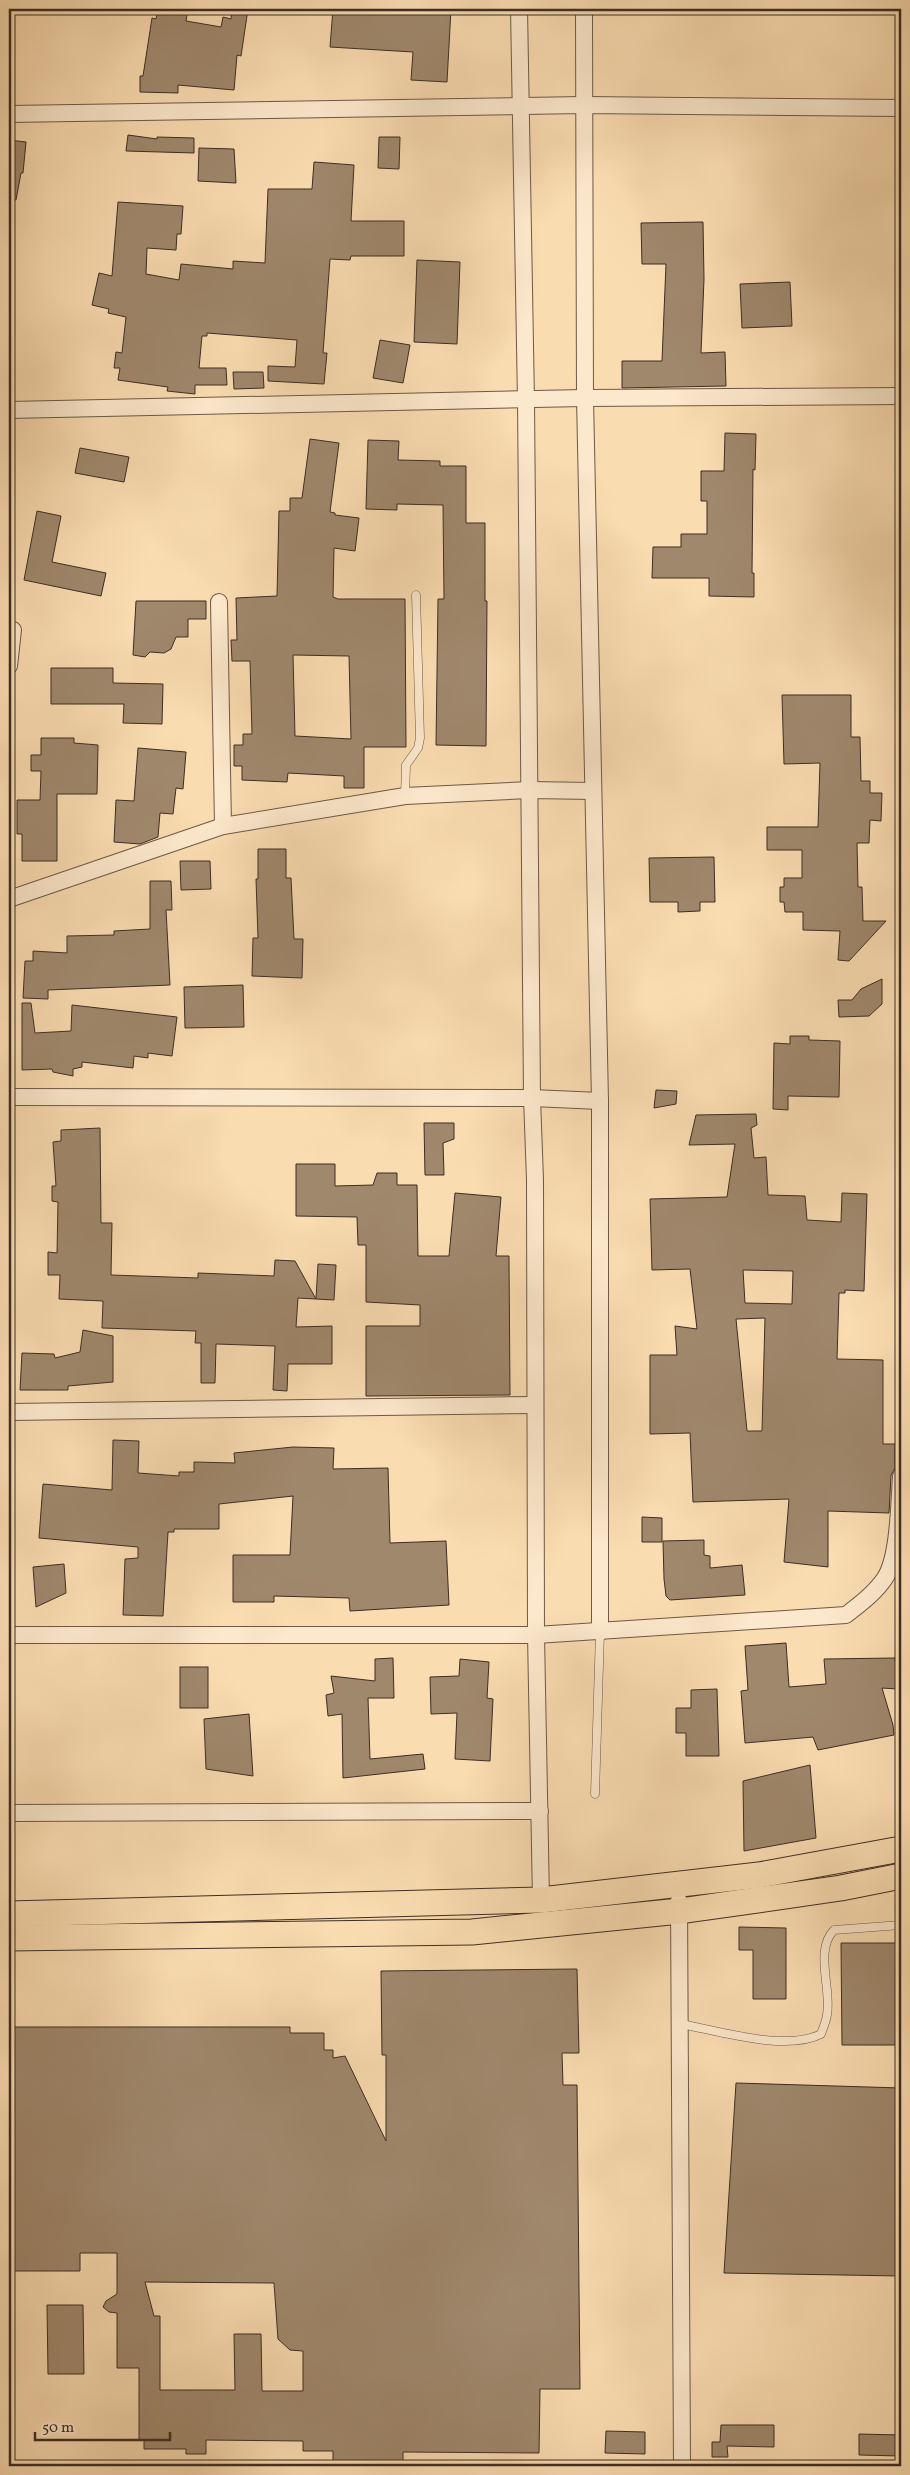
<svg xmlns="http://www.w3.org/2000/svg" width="910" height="2475" viewBox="0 0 910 2475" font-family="Vollkorn,serif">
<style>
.building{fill:#a0886d;stroke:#3e2d24;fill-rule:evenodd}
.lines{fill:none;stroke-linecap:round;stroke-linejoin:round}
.service-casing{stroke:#6d5947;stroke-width:9}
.minor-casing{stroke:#6d5947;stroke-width:18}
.primary-casing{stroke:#3e2d24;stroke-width:27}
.service{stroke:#fce8cc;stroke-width:8}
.minor{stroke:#fce8cc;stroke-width:16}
.primary{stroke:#fadcb1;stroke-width:25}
</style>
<rect width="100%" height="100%" fill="#fadcb1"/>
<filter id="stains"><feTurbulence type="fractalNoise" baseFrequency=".004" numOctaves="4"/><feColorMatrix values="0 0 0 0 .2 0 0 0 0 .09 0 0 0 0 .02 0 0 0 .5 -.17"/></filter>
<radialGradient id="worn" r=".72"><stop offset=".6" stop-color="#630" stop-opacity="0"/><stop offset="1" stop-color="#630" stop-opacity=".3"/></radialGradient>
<g class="building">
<path d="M158 9H188L186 21 221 27 223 17 231 19 232 9H248L241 56 237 55 234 90 178 85V93L140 92V76H143L152 18 156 19Z"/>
<path d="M333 9H451L447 82 411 80 413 52 330 47Z"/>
<path d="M128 135 157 139V137L194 138V153L126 151Z"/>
<path d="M379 137H400L399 169 378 168Z"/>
<path d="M9 140 26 142 23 173H21L16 200 9 199Z"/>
<path d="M199 148 234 149 236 183 198 181Z"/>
<path d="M314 162 354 165 351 221H404V256H351L350 260 330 259 323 353H327L324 384 268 381V366L295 367 297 340 207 333V336H202L199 368H226L227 385H195V394L167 391 168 387 118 380 120 368H114L116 352 122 353 126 317 108 313 109 309 92 305 99 273 112 276 118 202 183 206 181 234H177L176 250 147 248 146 274 179 280 181 264 233 269V261L265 263 268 189H312Z"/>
<path d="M703 222 704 279 701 353 725 352 726 386 622 388V361H662L666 264H642L641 223Z"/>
<path d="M417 260 460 262 457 344 414 342Z"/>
<path d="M790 282 792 326 742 328 740 284Z"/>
<path d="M380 340 410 345 403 383 373 378Z"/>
<path d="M233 372H263L264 388 234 389Z"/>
<path d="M725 433 756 434 755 470 753 469 752 573H754V597L709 596V578H652L653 547H681V534H707V501H701V471H724Z"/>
<path d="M310 439 339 443 330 512 335 513V515L359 518 355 551 334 548 333 597 338 599H405L406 747H364V788H344V776L288 773 287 782 242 780V766H234V745H243V734H252L250 661H232L231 640H237L236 598 277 596 279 511H290V498H302ZM293 655 349 656 351 739 295 736Z"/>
<path d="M368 440 399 441 398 460 440 461V466H466V523H485V601H487L486 746 436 745 438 599H444L443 505 397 504V510L366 509Z"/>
<path d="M80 448 129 457 124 482 75 473Z"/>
<path d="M37 511 61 516 52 562 106 573 101 596 24 580Z"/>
<path d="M136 601H206V619H188V637H176L171 649 164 653 150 652 145 657 133 655Z"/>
<path d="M51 668H113V683L163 684 162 724 123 723 124 704H51Z"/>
<path d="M782 695H851V737H860L861 781H870V793H882L881 821 870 820 869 843H857L858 887H862L863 921H886L849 961 838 960 840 931 803 930V912H785L784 902H780V887H784V878H802V850H767V827H818L820 763 784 764Z"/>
<path d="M41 738H74V743L98 745 97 794H57V861H22V834H17V800H40L41 771H31V755H41Z"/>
<path d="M138 748 186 752 183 789 176 788 173 814 160 813 158 837 140 844 114 842 116 800 134 801Z"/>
<path d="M258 849H286V878H291L294 939H303L302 978 252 976 253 938H258L256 879H258Z"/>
<path d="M714 857 715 902H700V911L678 912V902H650L649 858Z"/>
<path d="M180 861H210L211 889 181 890Z"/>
<path d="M150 881H171L172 910H166L170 985 48 990V999L23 998 25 961H33V951L67 953V936L114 935V931L150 929Z"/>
<path d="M882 979V1004L869 1016 839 1017 838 1000H852L861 989Z"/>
<path d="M243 985 244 1027 185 1028 184 987Z"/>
<path d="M22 1003H31L35 1033 71 1031 72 1005 177 1017 172 1056 148 1053V1058L134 1056 133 1068 82 1062V1067L73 1069V1076L53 1072 52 1069 22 1070Z"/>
<path d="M790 1036H809V1040L840 1041 839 1097 788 1096V1110L773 1109 774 1043 790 1044Z"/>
<path d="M656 1090 677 1091 676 1104 654 1108Z"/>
<path d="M756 1114 757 1125 751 1128 754 1158 766 1157 768 1195 805 1196 807 1220 841 1222 842 1193 867 1194 864 1291 845 1290V1293H839L837 1359 883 1360V1444H895V1468L891 1475 889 1513 828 1511V1567L784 1562 789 1499 693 1502 690 1433 650 1434V1355H677L675 1326 697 1329 690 1269 652 1270 650 1199 727 1197 735 1144 689 1145 696 1115ZM743 1270 793 1271 792 1304 745 1303ZM765 1318 762 1431H747L736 1319Z"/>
<path d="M424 1123H454V1139L443 1143 444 1175H425Z"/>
<path d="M100 1128 101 1223H112L111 1275 198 1278V1273L274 1276 275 1260 295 1261 316 1299 298 1298 296 1327 332 1326V1364H288L287 1391 273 1390 275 1346 216 1344 215 1383H201V1343H195L196 1331 102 1328 103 1301 59 1299 60 1275H48V1252L57 1253 58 1202 52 1201V1186H56L53 1142 61 1141V1130Z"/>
<path d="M296 1164H335V1186L373 1185 377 1173H397V1185H417L418 1256H449L455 1193 501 1197 496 1256H509L510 1395 366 1396V1326H420V1305L366 1302V1245H358L357 1217 296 1216Z"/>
<path d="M318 1264 336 1265 334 1300 316 1299Z"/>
<path d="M83 1330 113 1336V1382L68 1386V1390H20L22 1353 54 1354 55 1358 80 1352Z"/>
<path d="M113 1440 139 1441 138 1473 179 1476V1472H194V1462L235 1463 234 1453 293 1447 334 1448 333 1469 388 1468 390 1543 446 1541 449 1605 350 1611 349 1598 274 1596V1602H233V1555H290L293 1496 219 1504V1529H174V1532H168L163 1616 123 1615 125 1559 138 1558V1547L39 1538 43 1484 112 1490Z"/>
<path d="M642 1517 662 1518V1542H642Z"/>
<path d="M704 1540V1555L710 1556V1568L742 1565 745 1595 670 1600 666 1596 664 1579 663 1541Z"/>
<path d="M64 1564 66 1593 36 1607 33 1567Z"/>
<path d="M786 1643 789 1687 826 1684 824 1659 895 1658 898 1689 882 1688 893 1725 894 1735 818 1750 813 1737 745 1743 741 1691 748 1690 745 1646Z"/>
<path d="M393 1658 394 1698H368L370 1759 423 1754 425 1769 343 1778 342 1714 328 1716 326 1695 334 1693 331 1676 375 1681V1659Z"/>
<path d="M460 1659 489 1662 487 1698 493 1699 490 1761 455 1759 457 1713 431 1714 430 1677 459 1676Z"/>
<rect x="180" y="1667" width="28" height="41"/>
<path d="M717 1689 719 1756H686V1733H676V1708H691V1690Z"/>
<path d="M249 1714 253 1776 206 1769 204 1719Z"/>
<path d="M810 1765 816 1838 744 1851 743 1781Z"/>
<path d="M739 1927 786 1928V1999H753V1950H739Z"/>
<path d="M841 1943H901V2045H842Z"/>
<path d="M577 1969 579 2053H562L563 2085H577L580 2389H540L539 2453 403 2452V2466H333V2451H303V2441L206 2440V2454H186V2449H144V2440H139V2368H117V2313L109 2312 103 2307 106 2301 117 2294V2253H80V2271H9V2027H290V2033H324V2050H333V2058L345 2056 386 2141V2055H382L381 1971ZM145 2282 274 2283 278 2339 290 2350 303 2351V2391H262L261 2334H234L235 2390H160V2316H154Z"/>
<path d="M736 2083 901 2088V2276L724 2273Z"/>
<path d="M47 2305H83L84 2374H48Z"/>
<path d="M721 2425H774V2447L727 2446 728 2457H712V2442H720Z"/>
<path d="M606 2431 645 2432V2454L605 2453Z"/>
<path d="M859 2434 901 2435V2456L859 2455Z"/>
</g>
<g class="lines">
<g class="service-casing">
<g id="service">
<path d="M405 796 406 765 418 748 420 738 416 595"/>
<path d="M595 1794 600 1632"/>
<path d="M681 2024C719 2031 786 2052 821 2034 823 2028 826 2022 827 2015 832 1990 814 1950 834 1930L901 1925"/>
</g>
</g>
<g class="minor-casing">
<g id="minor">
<path d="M519 9 526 401 532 1098 535 1180 536 1635 541 1900"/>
<path d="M584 9 585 398 600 1101V1632"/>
<path d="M9 114 583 105 901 108"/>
<path d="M9 410 585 398 901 396"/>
<path d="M219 602 223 826"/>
<path d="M9 666 13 630"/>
<path d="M9 899 223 826 405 796 530 790 593 791"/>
<path d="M9 1097 532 1098 600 1101"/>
<path d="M9 1412 535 1405"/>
<path d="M9 1635H536L846 1615C860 1604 875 1593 885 1578 899 1556 899 1503 901 1476"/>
<path d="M9 1813 540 1811"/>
<path d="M679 1901 682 2466"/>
</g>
</g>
<g class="primary-casing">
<g id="primary">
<path d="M9 1914 541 1900 759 1875 901 1849"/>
<path d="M9 1938 472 1932 680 1911 841 1888 901 1876"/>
</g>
</g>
<use href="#service" class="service"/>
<use href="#minor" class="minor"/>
<use href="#primary" class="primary"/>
</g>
<rect width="910" height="2475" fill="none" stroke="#fadcb1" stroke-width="30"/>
<rect x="10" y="10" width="890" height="2455" fill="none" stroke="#3e2d24" stroke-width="2.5"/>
<rect x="15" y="15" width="880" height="2445" fill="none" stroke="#3e2d24"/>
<path d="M35 2432v8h135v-8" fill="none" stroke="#3e2d24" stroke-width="2.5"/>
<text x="42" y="2432" font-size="15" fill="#3e2d24" stroke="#fce8cc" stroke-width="4" paint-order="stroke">50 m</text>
<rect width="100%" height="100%" filter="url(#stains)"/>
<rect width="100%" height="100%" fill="url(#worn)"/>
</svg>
